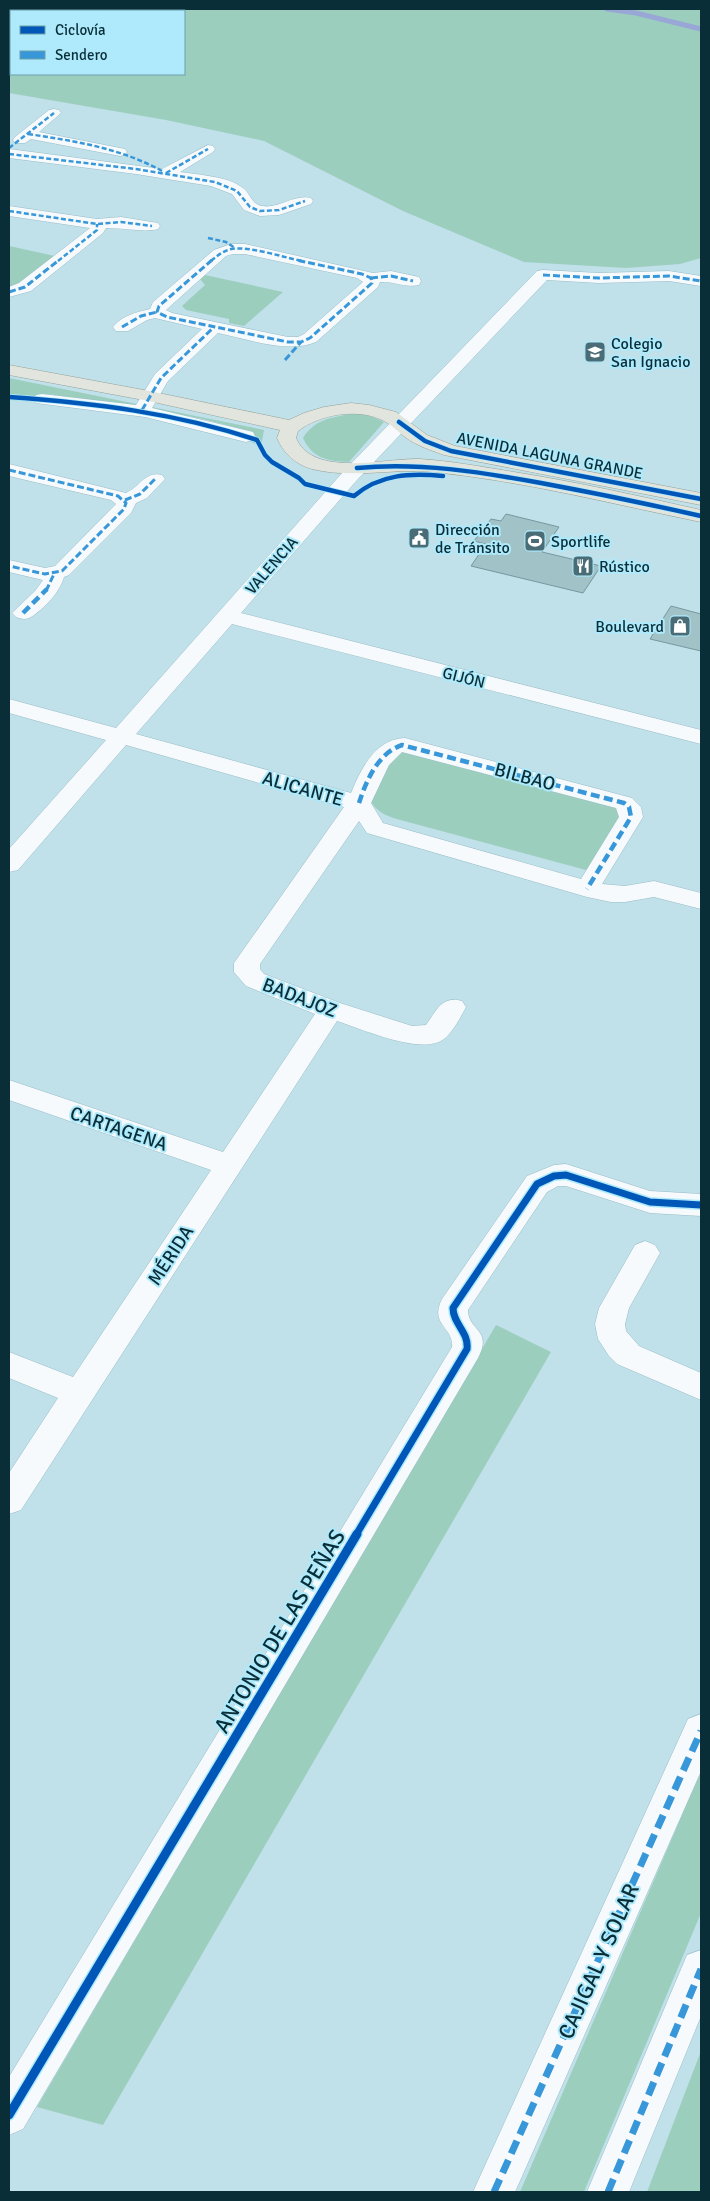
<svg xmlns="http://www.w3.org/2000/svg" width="710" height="2201" viewBox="0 0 710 2201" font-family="Signika,sans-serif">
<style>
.green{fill:#9ccebe;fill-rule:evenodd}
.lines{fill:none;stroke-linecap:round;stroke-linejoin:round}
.stream{stroke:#99a7d6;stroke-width:5}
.building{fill:#a1c2c7;stroke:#76989e}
.minor-casing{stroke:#99bdc7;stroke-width:1}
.major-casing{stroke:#95a298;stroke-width:1}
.minor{fill:#f6fafc;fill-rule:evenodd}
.major{fill:#e2e5de;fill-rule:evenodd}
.quiet-far3{stroke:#3797d9;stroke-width:2.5;stroke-dasharray:5 2.5;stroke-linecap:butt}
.quiet-far2{stroke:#3797d9;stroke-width:3;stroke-dasharray:7 3;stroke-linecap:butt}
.quiet-far1{stroke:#3797d9;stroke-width:4.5;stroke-dasharray:9 4.5;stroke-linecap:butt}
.quiet{stroke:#3797d9;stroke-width:7;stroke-dasharray:14 7;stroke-linecap:butt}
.cycleway-far2-casing{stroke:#aeeafb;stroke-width:6}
.cycleway-far1-casing{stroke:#aeeafb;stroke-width:10}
.cycleway-casing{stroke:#aeeafb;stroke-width:12}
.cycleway-far2{stroke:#0057b8;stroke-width:4.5}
.cycleway-far1{stroke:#0057b8;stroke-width:7}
.cycleway{stroke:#0057b8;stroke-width:9}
.labels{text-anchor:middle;stroke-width:4;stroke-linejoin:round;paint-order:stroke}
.far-poi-label{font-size:16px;fill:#0a2e38;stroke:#aeeafb;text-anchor:start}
.far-street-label{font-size:16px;fill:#0a2e38;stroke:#aeeafb}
.street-label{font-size:19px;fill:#0a2e38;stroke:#aeeafb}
.near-street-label{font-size:22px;fill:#0a2e38;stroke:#aeeafb}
</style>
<rect width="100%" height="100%" fill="#c0e0ea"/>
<g class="green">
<path d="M9 9H701V258L680 264 626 268 524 262 403 211 264 141 166 120 9 93ZM184 11V74H11V11Z"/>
<path d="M9 246 55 256 13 287 9 288Z"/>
<path d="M205 275 283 292 244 326 229 323V319L186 310 182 306 205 285 200 279Z"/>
<path d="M9 378 264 430 261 446 251 442 250 432C185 411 115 404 48 394L35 402 9 400Z"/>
<path d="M349 414H366L384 422 349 462C327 461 312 458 303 438 314 420 330 418 349 414Z"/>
<path d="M401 751 618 808 622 816 590 868 586 870 393 818C380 813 373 808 368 795L395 754Z"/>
<path d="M496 1325 551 1352 103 2125 37 2107Z"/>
<path d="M701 1771V1913L584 2192H520Z"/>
<path d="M701 2051V2192H647Z"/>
</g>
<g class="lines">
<path class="stream" d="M607 9 636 13 701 29"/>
</g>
<g class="building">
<path d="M506 514 559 527 542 552 601 566 583 593 471 566 486 544 474 541 491 519 501 521Z"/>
<path d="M671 606 701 614V651L650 639Z"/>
</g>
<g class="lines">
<g class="minor-casing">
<g id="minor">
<path d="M54 109 59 110 61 113 39 132 120 148 125 149 127 152 125 155 120 156 31 139 25 143H15L13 140 15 137 49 110Z"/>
<path d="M208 145 213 146 215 149 213 152 180 172C198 175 228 176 243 188 250 193 252 205 262 206 279 209 294 194 311 198L313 201 311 204 279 215 260 216 244 210 232 194 211 186 136 174 9 158V149L162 169Z"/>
<path d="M9 206 97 219 121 217 158 223 160 226 158 229C143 233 122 227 106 228L103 233 31 291 9 297V287L19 283 90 228 9 216Z"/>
<path d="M231 244H245L373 273 391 271 419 277 421 281 419 285C407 288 393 281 380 282L378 287 316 342C288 354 248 339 218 333L168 381 152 408 253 432 255 436 253 440 246 442 145 417 36 403 33 399 36 395 42 394 136 405 155 374 202 329 155 318 147 320 128 331H116L113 327C121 316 137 312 150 309L153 302 214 250ZM233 254H245L357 278 363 282 304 334 298 337H288L172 313 166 310 226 256Z"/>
<path d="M543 270 599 273 669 271 701 276V286L669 281 599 283 547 280 357 480 241 613 701 730V744L232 624 136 734 351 793C361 769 375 739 405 738L632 798 641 807 643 817 602 884 625 886 654 881 701 893V909L654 897 625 902H611L587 897 367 833 359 821 260 964V969L264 974 340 1003 412 1026 426 1025C436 1011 442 995 462 1001L466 1007C461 1016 453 1032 444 1039 422 1056 362 1029 337 1021L21 1510 9 1514V1473L58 1398 9 1378V1352L73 1377 211 1170 9 1100V1080L223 1152 315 1014 246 986 234 972V963L344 807 126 745 18 870 9 872V849L106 740 9 713V699L116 728 343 472 537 271ZM402 752 616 808 619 817 581 879 383 823 371 803 389 765Z"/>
<path d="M9 464 126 493C140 487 145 471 162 475L165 479 147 498 136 503 131 513 69 575 64 577C60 592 44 609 31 617 26 620 21 619 16 617L12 613 35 591 43 580 9 572V560L45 568 55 566 116 504 111 500 9 476Z"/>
<path d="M566 1164 650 1191 701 1194V1216L650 1213 566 1186H558L547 1192 468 1310C468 1331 493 1329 478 1358L23 2129 9 2135V2077L452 1347C454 1327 429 1325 442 1299L527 1176 554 1165Z"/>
<path d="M645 1241 655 1245 660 1253 629 1308 625 1324 626 1331 639 1346 701 1373V1400L617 1364 609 1356 598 1339 595 1324 599 1308 635 1245Z"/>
<path d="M701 1714V1771L515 2192H473L688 1719Z"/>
<path d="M701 1950V2016L629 2192H587L687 1955Z"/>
</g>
</g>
<g class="major-casing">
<path id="major" d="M9 365 149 391 289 420 304 413 324 407 351 403 369 405 396 412 427 435 455 446 701 493V505L444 455C431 450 417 446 405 437 397 431 390 423 380 419 356 408 318 415 298 431L296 438C313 478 385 458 420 459 451 461 483 467 514 472 577 482 639 496 701 510V522C612 504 524 481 433 472 392 468 353 479 312 469 295 464 284 454 277 438L280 430 149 401 9 375Z"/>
</g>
<use href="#minor" class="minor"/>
<use href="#major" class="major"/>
<g class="quiet-far3">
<path d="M28 134C75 141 120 148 162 171"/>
<path d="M9 148 54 113"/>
<path d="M9 154 136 169 215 182 237 191 250 207 260 211 279 210 305 201"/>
<path d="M166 173 208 149"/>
<path d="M9 211 97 224 121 222 152 226"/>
<path d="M208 238 226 242 235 248"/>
<path d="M58 261 97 230V224"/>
<path d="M211 261C217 256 223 251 231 249 250 246 282 257 302 261"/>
</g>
<g class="quiet-far2">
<path d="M212 260 159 306 157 312 167 317 288 342H301L310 338 372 283 371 278 362 274 296 260"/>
<path d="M543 275 599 278 669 276 701 281"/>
<path d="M371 278 391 276 413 281"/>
<path d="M9 292 25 287 59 260"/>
<path d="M122 327 141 316 157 312"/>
<path d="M285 360 301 342"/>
<path d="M142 410 161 378 214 327"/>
<path d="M9 470 118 496 126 503 124 509 62 571 45 574 9 566"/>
<path d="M125 500 140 494 155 479"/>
<path d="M46 591 54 574"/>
</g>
<g class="quiet-far1">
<path d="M23 613 47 589"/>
<path d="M359 803C366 781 378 753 402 745L624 803 629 807 631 817 587 889"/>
</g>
<g class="quiet">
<path d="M494 2192 701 1731"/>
<path d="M608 2192 701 1969"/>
</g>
<g class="cycleway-far2-casing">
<g id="cycleway-far2">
<path d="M9 397C94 403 176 413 257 440L265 455 272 462 299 478 305 484 354 496C380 474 410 473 443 476"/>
<path d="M399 422 425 441 451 451 701 499"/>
<path d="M357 468C420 462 480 472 541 483 595 493 648 504 701 516"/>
</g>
</g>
<g class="cycleway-far1-casing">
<path id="cycleway-far1" d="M356 1535 467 1349C469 1332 453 1324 453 1308L537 1184 554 1176 566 1175 650 1202 701 1205"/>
</g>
<g class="cycleway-casing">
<path id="cycleway" d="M9 2115 357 1534"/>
</g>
<use href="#cycleway-far2" class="cycleway-far2"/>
<use href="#cycleway-far1" class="cycleway-far1"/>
<use href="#cycleway" class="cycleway"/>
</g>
<defs>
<g id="school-square" transform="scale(1.125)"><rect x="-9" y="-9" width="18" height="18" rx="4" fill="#4a6c76" stroke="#aeeafb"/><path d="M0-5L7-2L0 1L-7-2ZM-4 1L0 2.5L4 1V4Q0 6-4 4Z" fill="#fff"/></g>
<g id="civic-square" transform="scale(1.125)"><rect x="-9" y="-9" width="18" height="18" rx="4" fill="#4a6c76" stroke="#aeeafb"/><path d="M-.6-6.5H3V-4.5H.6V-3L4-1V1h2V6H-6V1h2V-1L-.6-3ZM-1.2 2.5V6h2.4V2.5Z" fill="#fff"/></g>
<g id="stadium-square" transform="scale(1.125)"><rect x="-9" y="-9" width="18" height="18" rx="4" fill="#4a6c76" stroke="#aeeafb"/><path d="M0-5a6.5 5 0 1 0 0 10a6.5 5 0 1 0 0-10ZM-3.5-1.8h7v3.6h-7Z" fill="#fff"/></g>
<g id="restaurant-square" transform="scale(1.125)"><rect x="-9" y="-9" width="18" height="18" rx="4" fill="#4a6c76" stroke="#aeeafb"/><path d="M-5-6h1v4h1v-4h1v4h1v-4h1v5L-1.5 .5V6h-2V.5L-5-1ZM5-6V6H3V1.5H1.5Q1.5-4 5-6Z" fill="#fff"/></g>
<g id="shop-square" transform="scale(1.125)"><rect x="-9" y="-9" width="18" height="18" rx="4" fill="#4a6c76" stroke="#aeeafb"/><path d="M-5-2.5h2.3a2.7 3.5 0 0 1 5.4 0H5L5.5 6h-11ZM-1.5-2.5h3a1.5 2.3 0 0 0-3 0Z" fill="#fff"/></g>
</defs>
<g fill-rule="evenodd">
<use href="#school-square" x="595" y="352"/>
<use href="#civic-square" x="419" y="538"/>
<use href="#stadium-square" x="535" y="541"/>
<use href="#restaurant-square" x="583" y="566"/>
<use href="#shop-square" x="680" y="626"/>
</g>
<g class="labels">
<g class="far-poi-label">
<text x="611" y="349">Colegio<tspan x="611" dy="18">San Ignacio</tspan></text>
<text x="435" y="535">Dirección<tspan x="435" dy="18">de Tránsito</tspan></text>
<text x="551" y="547">Sportlife</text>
<text x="599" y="572">Rústico</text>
<text x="664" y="632" text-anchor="end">Boulevard</text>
</g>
<g class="far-street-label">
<text transform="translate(550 455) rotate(11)" y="6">AVENIDA LAGUNA GRANDE</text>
<text transform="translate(271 565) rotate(-49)" y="6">VALENCIA</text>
<text transform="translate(464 677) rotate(14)" y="6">GIJÓN</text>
</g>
<g class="street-label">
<text transform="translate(525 776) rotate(15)" y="7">BILBAO</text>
<text transform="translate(303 788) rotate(16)" y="7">ALICANTE</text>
<text transform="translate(300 997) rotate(21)" y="7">BADAJOZ</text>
<text transform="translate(119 1128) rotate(19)" y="7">CARTAGENA</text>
<text transform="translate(170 1255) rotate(-57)" y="7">MÉRIDA</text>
</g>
<g class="near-street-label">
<text transform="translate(279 1631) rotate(-59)" y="8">ANTONIO DE LAS PEÑAS</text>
<text transform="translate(598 1961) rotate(-66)" y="8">CAJIGAL Y SOLAR</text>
</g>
</g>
<rect width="710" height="2201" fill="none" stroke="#0a2e38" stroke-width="20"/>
<rect x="10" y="10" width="175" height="65" fill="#aeeafb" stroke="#6c9fad"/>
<rect x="20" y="26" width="25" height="8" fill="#0057b8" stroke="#6c9fad"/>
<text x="55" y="35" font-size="15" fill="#0a2e38">Ciclovía</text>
<rect x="20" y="51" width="25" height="8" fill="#3797d9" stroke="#6c9fad"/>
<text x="55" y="60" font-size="15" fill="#0a2e38">Sendero</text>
</svg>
